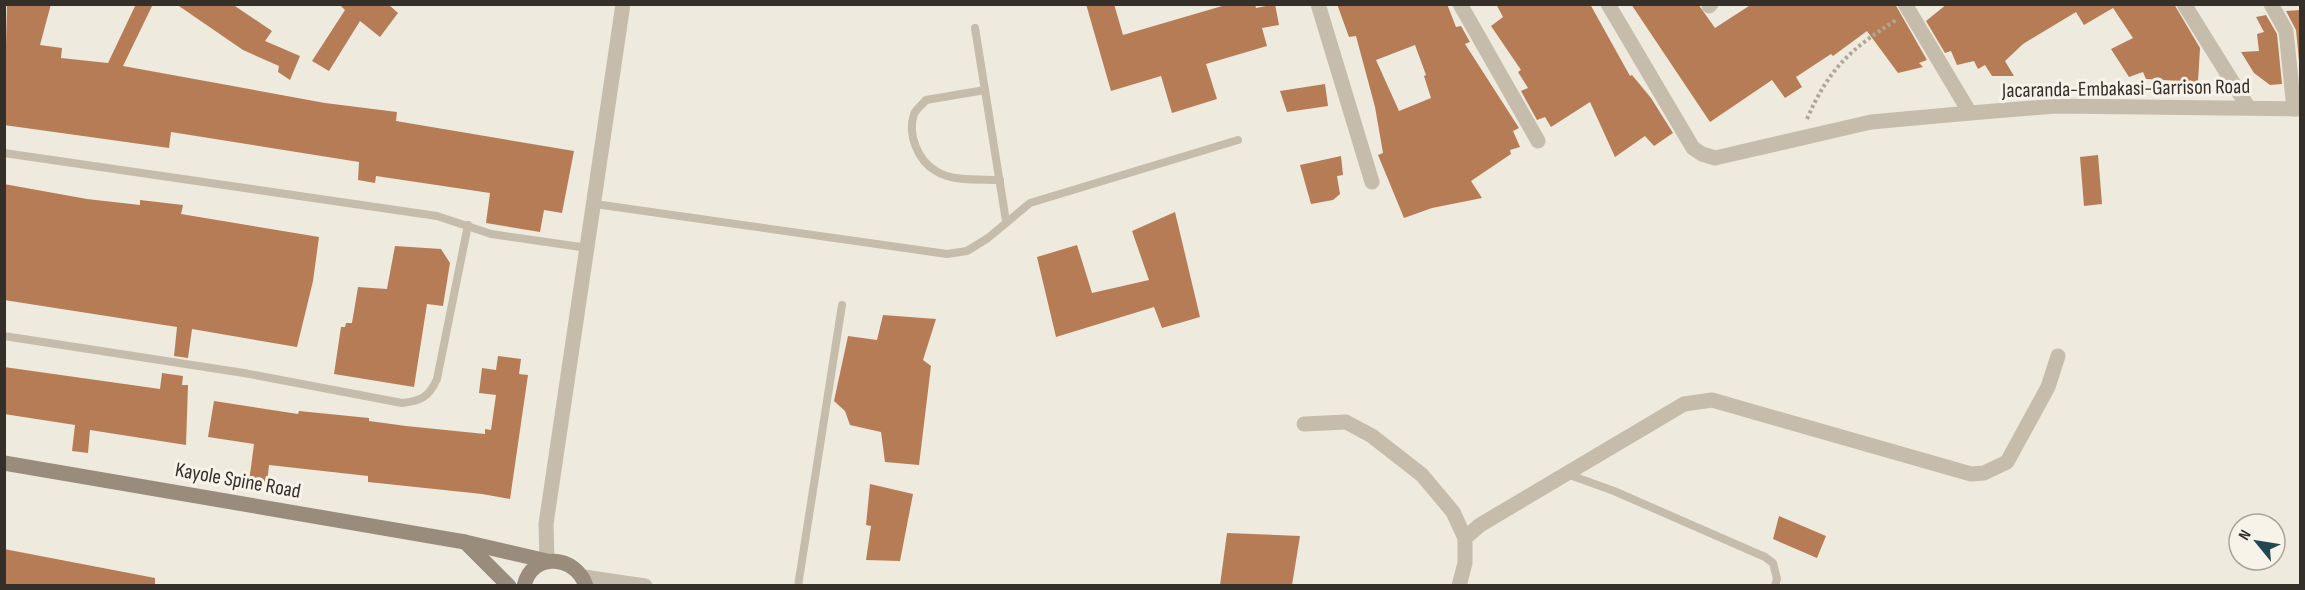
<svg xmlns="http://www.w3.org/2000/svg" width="2305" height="590" viewBox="0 0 2305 590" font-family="'Sofia Sans Condensed',sans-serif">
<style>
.building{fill:#b67c55;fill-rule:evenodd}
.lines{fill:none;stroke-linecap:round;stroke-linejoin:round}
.path{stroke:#b1a696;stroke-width:4;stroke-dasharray:3 3;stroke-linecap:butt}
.service{stroke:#c5bcab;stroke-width:8}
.minor{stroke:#c5bcab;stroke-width:15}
.tertiary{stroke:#c5bcab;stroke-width:15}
.secondary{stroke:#998c7d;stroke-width:15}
.labels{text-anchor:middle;stroke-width:6;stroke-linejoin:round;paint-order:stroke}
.street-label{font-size:21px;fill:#342f29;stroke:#f7f3e9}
</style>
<rect width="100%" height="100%" fill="#efeade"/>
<g class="building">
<path d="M7 4H51L40 45 62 48 61 58 108 63 136 4H153L123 66 325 103 397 112 396 121 574 151 562 213 544 210 540 232 486 223 490 193 376 176 375 183 358 180 359 162 171 132 169 148 4 125Z"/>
<path d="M176 4H232L272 31 265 41 300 56 290 80 278 72 279 66 243 50Z"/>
<path d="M339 4H388L398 13 380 37 360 21 329 71 312 61 345 10Z"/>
<path d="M1086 4H1114L1123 35 1229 4H1255L1256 8 1275 4 1279 25 1262 28 1267 46 1206 64 1217 99 1172 113 1161 76 1111 91Z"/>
<path d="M1337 4H1447L1456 27 1461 26 1470 42 1465 44 1519 128 1513 131 1520 147 1510 150 1511 154 1471 181 1482 198 1432 208 1404 218 1378 155 1383 153 1375 107 1356 36 1349 37ZM1415 45 1426 75 1424 76 1431 98 1399 111 1376 60Z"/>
<path d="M1496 4H1590L1630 76 1632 75 1651 98 1673 133 1654 146 1645 136 1615 157 1590 102 1551 127 1545 117 1537 120 1521 91 1528 88 1518 72 1521 70 1491 26 1503 17Z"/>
<path d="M1631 4H1698L1715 28 1752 4H1895L1927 60 1919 63 1923 67 1898 73 1867 31 1833 56 1831 54 1796 77 1802 87 1785 98 1772 80 1710 122Z"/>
<path d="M1947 4H2174L2200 48 2198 82 2146 79 2143 72 2129 77 2111 49 2133 38 2113 8 2084 25 2076 12 2023 44 2005 61 2014 76H1992L1985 65 1978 69 1974 61 1957 65 1951 51 1945 53 1926 21Z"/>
<path d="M2301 10V61H2299L2296 30 2286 11Z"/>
<path d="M2266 15 2277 34 2282 84 2270 85 2254 73 2241 52 2259 51 2257 34 2264 32 2256 17Z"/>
<path d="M1325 84 1328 106 1287 112 1280 91Z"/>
<path d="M2098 155 2102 204 2084 206 2080 157Z"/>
<path d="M1341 156 1343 175 1337 176 1340 194 1333 200 1311 204 1300 165Z"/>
<path d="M4 184 87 199 140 205V200L183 205 181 214 319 237 313 281 297 347 192 329 188 358 174 356 177 327 4 300Z"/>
<path d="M1175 212 1200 317 1162 328 1154 307 1056 337 1037 257 1077 245 1092 293 1149 280 1132 231Z"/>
<path d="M395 246 441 249 450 263 443 306 427 304 414 387 334 374 341 327H345L346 323H352L358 287 387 289Z"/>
<path d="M883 315 936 319 923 360 931 366 919 465 885 462 881 432 850 425 845 411 834 401 848 336 877 340Z"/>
<path d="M498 356 521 359 519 374 528 375 510 499 482 494 368 482V476L269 465 267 484 249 482 254 444 208 437 214 401 298 414 299 411 369 418V421L406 426 485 434V429L491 430 496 395 479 393 482 368 496 370Z"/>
<path d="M4 367 160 389 162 373 183 376 182 385H188L186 445 90 430 88 453 72 451 75 425 4 414Z"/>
<path d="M870 484 913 494 900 561 866 560 871 526 866 525Z"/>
<path d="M1779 516 1826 536 1817 558 1773 539Z"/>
<path d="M1227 533 1300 536 1292 585H1220Z"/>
<path d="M4 549 155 578V585H4Z"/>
</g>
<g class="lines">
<path class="path" d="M1807 119C1829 68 1851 49 1896 20"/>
<g class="service">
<path d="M975 28 1006 221"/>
<path d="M985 90 926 100C923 104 916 109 914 114 907 134 918 161 936 171 952 182 981 179 1000 180"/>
<path d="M4 153 437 216 491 234 588 248"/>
<path d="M595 204 947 254 967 251 988 238 1030 203 1238 140"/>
<path d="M4 336 244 373 402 403C421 401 429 397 437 379L468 225"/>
<path d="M1567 474 1614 491 1765 557 1773 563 1777 579 1775 586"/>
<path d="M798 586 842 305"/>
</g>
<g class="minor">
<path d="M1318 4 1372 182"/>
<path d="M1460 4 1538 141"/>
<path d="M1905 4 1970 113"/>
<path d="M2271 4 2286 31 2294 109"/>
<path d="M1709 6 1711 4"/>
<path d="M1304 424 1346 422 1372 436 1422 475 1453 512 1465 538"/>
<path d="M1459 586 1465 563V538L1480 525 1684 404 1712 400 1971 474 1984 473 2007 462 2048 387 2058 356"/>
</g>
<g class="tertiary">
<path d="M1608 4 1693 148 1702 154 1715 158 1871 122 1970 113 2056 106 2300 109"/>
<path d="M2184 4 2248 107"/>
<path d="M547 561 546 524 623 4"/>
<path d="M584 577 645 586"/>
</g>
<g class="secondary">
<path d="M4 463 465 542 547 561"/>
<path d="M465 542 509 586"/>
<path d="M524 586C532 551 576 555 586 586"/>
</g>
</g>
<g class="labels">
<g class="street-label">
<text transform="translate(2126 88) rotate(-1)" y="7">Jacaranda-Embakasi-Garrison Road</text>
<text transform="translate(238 480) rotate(10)" y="7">Kayole Spine Road</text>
</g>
</g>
<rect width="2305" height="590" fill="none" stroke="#342f29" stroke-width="12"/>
<g transform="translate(2257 542) rotate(300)"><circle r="28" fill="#f7f3e9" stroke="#a9a59c" stroke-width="1.5"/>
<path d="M0-4.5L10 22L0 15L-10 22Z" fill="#244650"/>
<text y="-9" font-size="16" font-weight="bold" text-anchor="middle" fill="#342f29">N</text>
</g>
</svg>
